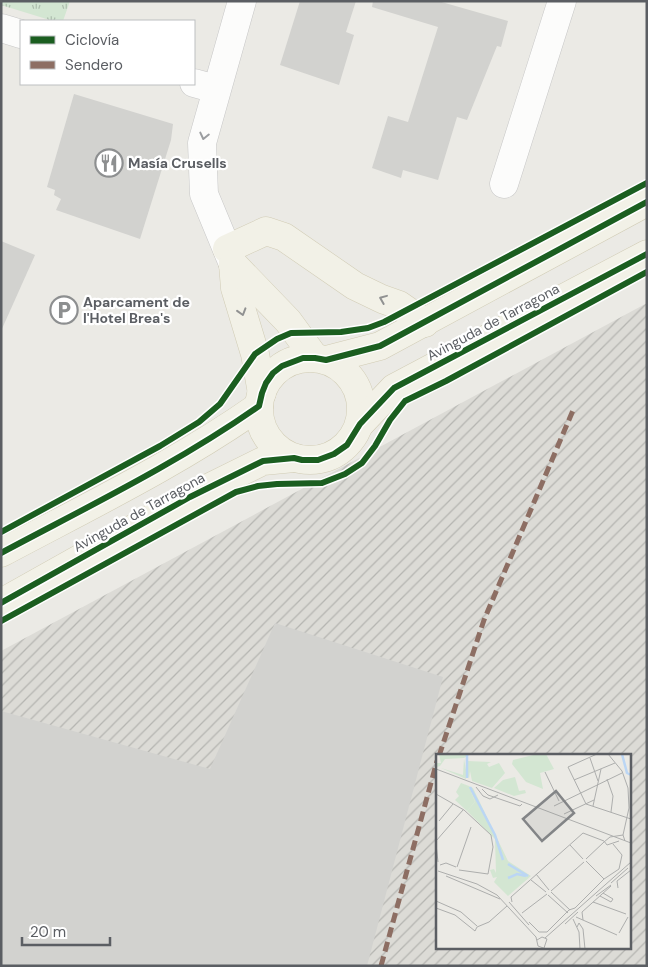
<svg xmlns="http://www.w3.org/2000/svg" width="648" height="967" viewBox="0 0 648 967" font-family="'DM Sans',sans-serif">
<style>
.industrial{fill:url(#industrial-furrows);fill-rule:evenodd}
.park{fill:url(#park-tufts)}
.building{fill:#d2d2cf}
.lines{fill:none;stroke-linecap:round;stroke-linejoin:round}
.minor-casing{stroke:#c7c7c7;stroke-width:29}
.primary-casing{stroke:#d1ccb5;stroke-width:29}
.minor{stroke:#fcfcfb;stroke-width:28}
.primary{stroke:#f2f1e7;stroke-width:28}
.quiet{stroke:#8d6e63;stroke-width:5;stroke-dasharray:10 5;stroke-linecap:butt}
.cycleway-casing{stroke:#fff;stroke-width:9}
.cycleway{stroke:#1b5e20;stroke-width:6}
.oneway{stroke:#9b9da0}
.oneway2{stroke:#909191}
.labels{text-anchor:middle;stroke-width:4.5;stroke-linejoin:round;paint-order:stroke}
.poi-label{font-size:14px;font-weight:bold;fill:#5b5e63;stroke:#fff;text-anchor:start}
.street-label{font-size:14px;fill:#5b5e63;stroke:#fff}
.inset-river{fill:none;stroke:#bbd6f4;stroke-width:2.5}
.inset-road{fill:none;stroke:#adaead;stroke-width:1}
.view{fill:#838587;fill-opacity:0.15;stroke:#838587;stroke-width:2.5}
.inset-edge{fill:none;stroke:#5b5e63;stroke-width:2.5}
</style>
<defs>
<pattern id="industrial-furrows" width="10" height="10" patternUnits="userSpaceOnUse" patternTransform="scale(1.25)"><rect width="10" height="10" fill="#dcdbd6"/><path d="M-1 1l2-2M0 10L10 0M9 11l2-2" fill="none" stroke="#b5b5b1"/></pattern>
<pattern id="park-tufts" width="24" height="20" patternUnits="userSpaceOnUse" patternTransform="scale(1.25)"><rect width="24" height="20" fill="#d3e6d2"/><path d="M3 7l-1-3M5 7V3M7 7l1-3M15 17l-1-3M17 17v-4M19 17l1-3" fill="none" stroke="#aebeae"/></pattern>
</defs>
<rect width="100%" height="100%" fill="#ebeae5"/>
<path class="industrial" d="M647 303V966H1V651ZM437 756H629V948H437Z"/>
<path class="park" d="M1 1H70L63 21H53L1 5Z"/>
<g class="building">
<path d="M300 1H356L346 32 354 35 339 85 280 65Z"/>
<path d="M373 1H438L508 21 501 47 497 46 467 120 457 117 438 180 403 170 401 178 372 168 388 116 408 122 438 27 372 7Z"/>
<path d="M74 94 173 124 171 140 140 239 56 210 61 199 54 195 55 190 47 187Z"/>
<path d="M1 241 35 255 1 331Z"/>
<path d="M275 623 443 677 367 966H1V711L210 769Z"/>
</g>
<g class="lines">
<g class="minor-casing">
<g id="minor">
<path d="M1 28 21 34"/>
<path d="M194 83 216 89"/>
<path d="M504 184 562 1"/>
<path d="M233 264 204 194 202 143 242 1"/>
</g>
</g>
<g class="primary-casing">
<g id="primary">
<path d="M227 249 266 231 284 237 355 286 382 299 399 305 425 323"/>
<path d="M233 264 235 288 255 354 262 393"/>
<path d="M233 264 288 321 315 358"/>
<circle cx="310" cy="409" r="51"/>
<path d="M326 360 380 346 647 202"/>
<path d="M360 424 394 388 647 254"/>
<path d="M1 553C89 506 178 463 259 406"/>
<path d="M1 603 190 497 263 461 294 458"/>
</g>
</g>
<use href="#minor" class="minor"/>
<use href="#primary" class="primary"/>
<g class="quiet">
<path d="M439 756 484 620 574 408"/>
<path d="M381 966 437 761"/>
</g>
<g class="cycleway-casing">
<g id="cycleway">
<path d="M1 532 160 446 199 422 220 404 255 354 277 339 291 333 341 332 368 328 384 322 647 183"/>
<path d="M1 553C89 506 178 463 259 406L262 393 266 383 273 373 282 366 303 358H315L326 360 380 346 647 202"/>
<path d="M1 603 190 497 263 461 294 458 302 460H318L334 454 347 445 360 424 394 388 647 254"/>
<path d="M1 621 236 492 258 486 277 484 322 483 345 474 362 463 375 446 390 420 405 401 446 381 647 272"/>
</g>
</g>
<use href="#cycleway" class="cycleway"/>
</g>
<defs><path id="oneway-chevron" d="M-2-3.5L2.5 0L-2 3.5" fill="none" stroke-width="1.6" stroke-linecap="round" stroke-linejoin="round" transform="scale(1.25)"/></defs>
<use class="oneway" href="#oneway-chevron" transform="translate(204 136) rotate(103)"/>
<g class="oneway2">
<use href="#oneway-chevron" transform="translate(383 299) rotate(-158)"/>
<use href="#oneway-chevron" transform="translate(242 312) rotate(73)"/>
</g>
<defs>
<g id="restaurant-ring" transform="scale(1.4375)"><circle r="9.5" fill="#fff" stroke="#8d8f90" stroke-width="1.5"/><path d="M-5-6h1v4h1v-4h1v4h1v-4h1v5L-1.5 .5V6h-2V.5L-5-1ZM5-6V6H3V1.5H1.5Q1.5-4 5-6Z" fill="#8d8f90"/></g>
<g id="parking-ring" transform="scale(1.4375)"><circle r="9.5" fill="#fff" stroke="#8d8f90" stroke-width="1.5"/><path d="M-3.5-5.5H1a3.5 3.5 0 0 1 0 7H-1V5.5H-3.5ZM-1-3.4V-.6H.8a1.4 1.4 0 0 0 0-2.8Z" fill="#8d8f90"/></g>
</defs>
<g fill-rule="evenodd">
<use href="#restaurant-ring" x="109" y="163"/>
<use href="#parking-ring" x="64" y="310"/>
</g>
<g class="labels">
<g class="poi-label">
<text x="128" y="168">Masía Crusells</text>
<text x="83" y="307">Aparcament de<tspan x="83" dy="16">l'Hotel Brea's</tspan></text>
</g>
<g class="street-label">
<text transform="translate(493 322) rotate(-28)" y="5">Avinguda de Tarragona</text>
<text transform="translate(139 512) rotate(-29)" y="5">Avinguda de Tarragona</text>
</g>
</g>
<g transform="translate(436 754)">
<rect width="195" height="195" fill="#ebeae5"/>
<path d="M3 0 28 1 35 0 28 4 9 5 4 12 1 13 0 9H5ZM101 0H110L118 15 104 19 107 35 90 28 76 10 77 6ZM28 5 30 16 31 7 55 8 51 10 53 13 63 9 69 19 56 34 36 27 34 17 33 25 31 19 30 25 5 14 27 21ZM79 23 83 37 89 36 90 39 78 42 58 34 67 26ZM33 32 37 34 72 107 95 122 72 142 58 128 61 123 57 124 54 116 58 115 60 119 59 85 31 57 39 48Z" fill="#d3e6d2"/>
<path d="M25 29 33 32 39 48 31 57 19 46 23 42 20 38Z" fill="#d3e6d2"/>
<path class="inset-river" d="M186 0 191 19 195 21M31 24V0M34 33 59 81 67 106M72 110 92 122M72 124 81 120 90 122"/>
<path class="inset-road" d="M172 0 186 17 192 34 193 54 187 81M154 4 162 27M0 15 195 89M109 18 123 47M171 25 177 42 175 58M138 26 179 9M40 33 47 42 54 45 62 41M46 35 52 41 84 52 86 50M0 40 28 56 55 81 57 93 52 120 23 116M150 50 132 13 161 0M150 50 195 65M118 52 186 19M157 52 165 15M128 60 158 46M3 67 17 50M0 87 27 56M168 87 171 91 183 87M168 88 174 83 187 81 189 87M0 90 2 108M134 91 147 105M150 105 168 88M150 107 168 125M4 111 10 109 20 113M21 113 35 73M2 117 41 130 61 141 100 183 102 192 110 195M100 120 113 136M10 122 64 145M95 126 110 138M175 129 192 114M182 134 181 127 195 116M115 137 148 108M115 138 134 156M112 141 132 159M160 142 175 131M164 142 175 148 177 145 167 139M0 147 25 158 41 172M73 148 93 171M76 148 75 143 147 79 168 87M157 148 190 160M0 154 19 161 39 177 41 173M86 159 111 140M140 163 181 181M137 165 143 178 144 195M147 166 146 158 175 132M93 168 103 178H111L133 156 139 154 168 125 183 115 186 101 177 90M129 170 142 158M41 173 53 168 71 152M141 173 143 169 147 175 149 195M183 179 192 163M109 184 195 108M101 186 106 183 111 185 108 194"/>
<path class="view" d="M120 37 138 59 106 87 87 65Z"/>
<rect width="195" height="195" class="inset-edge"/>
</g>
<rect width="648" height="967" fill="none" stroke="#5b5e63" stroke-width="5"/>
<rect x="20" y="20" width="175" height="65" fill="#ffffff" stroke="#bdbfc1"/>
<rect x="30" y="36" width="25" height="8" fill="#1b5e20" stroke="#bdbfc1"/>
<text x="65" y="45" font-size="15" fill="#5b5e63">Ciclovía</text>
<rect x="30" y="61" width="25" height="8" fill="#8d6e63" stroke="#bdbfc1"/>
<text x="65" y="70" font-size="15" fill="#5b5e63">Sendero</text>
<path d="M22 937v8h88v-8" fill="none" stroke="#5b5e63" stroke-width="2.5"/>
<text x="30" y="937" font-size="15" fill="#5b5e63" stroke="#ffffff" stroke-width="4" paint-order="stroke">20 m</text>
</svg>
